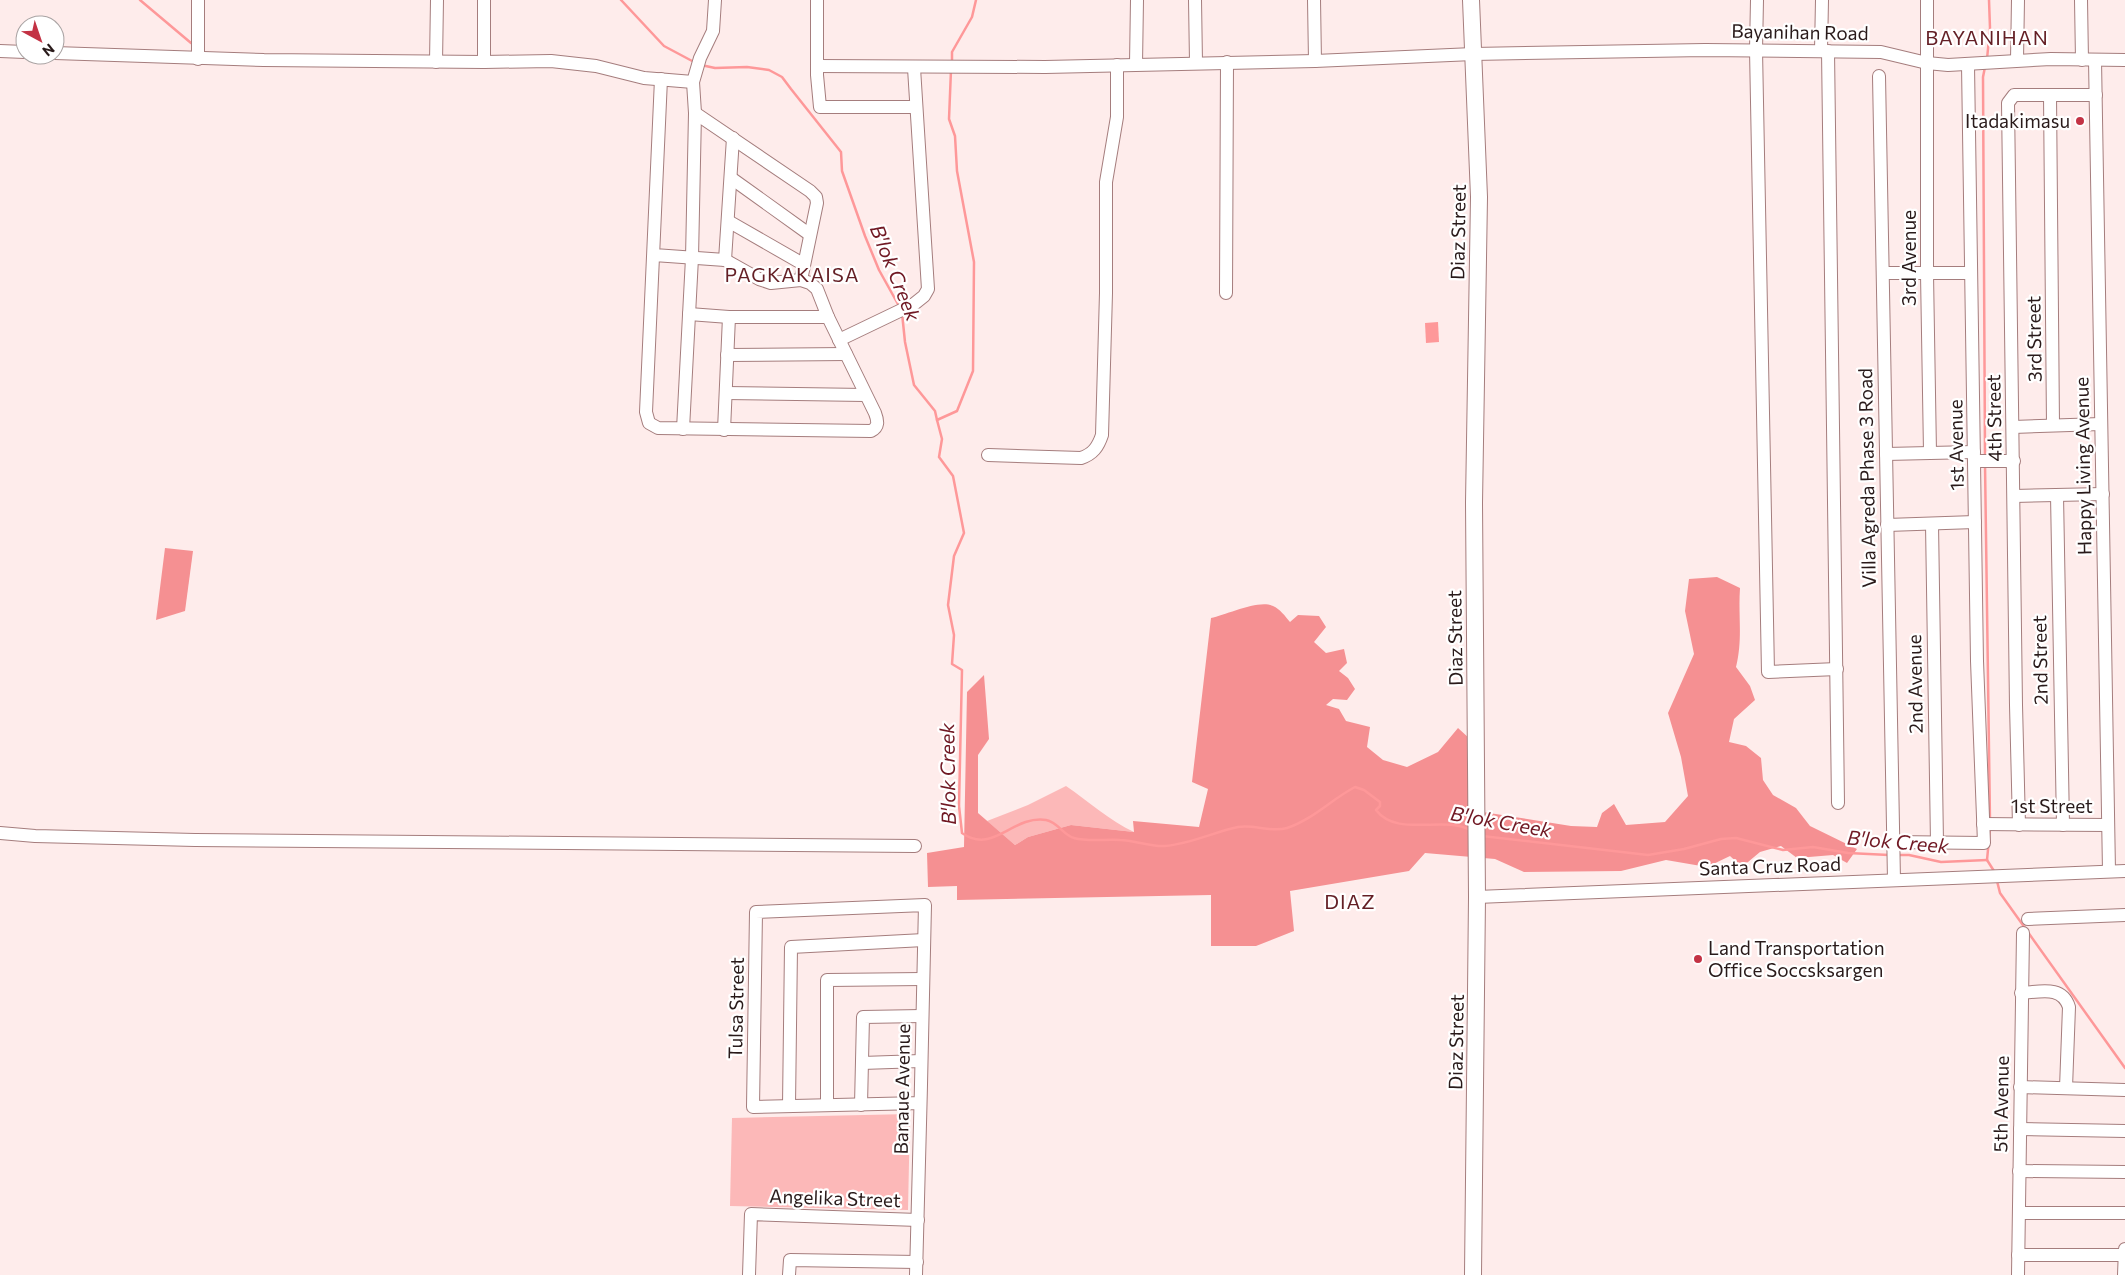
<svg xmlns="http://www.w3.org/2000/svg" width="2125" height="1275" viewBox="0 0 2125 1275" font-family="Commissioner,sans-serif">
<style>
.green{fill:#fcb8b8}
.forest{fill:#f59092}
.water{fill:#fe9899}
.lines{fill:none;stroke-linecap:round;stroke-linejoin:round}
.stream{stroke:#fe9899;stroke-width:2.5}
.minor-casing{stroke:#a57d7d;stroke-width:14}
.major-casing{stroke:#a57d7d;stroke-width:18}
.minor{stroke:#fff;stroke-width:12}
.major{stroke:#fff;stroke-width:16}
.poi-dot{fill:#c33244;stroke:#fff;stroke-width:2}
.labels{text-anchor:middle;stroke-width:4.5;stroke-linejoin:round;paint-order:stroke}
.street-label{font-size:19px;fill:#291a1a;stroke:#fff}
.poi-label{font-size:19px;fill:#291a1a;stroke:#fff;text-anchor:end}
.neighbourhood-label{font-size:20px;letter-spacing:1px;fill:#641f25;stroke:#fff}
.water-label{font-size:20px;font-style:italic;fill:#701823;stroke:#fff}
</style>
<rect width="100%" height="100%" fill="#feeceb"/>
<g class="green">
<path d="M1066 786C1088 801 1110 821 1134 832L1071 825 1028 837 1015 845 987 821 1028 805Z"/>
<path d="M910 1114 908 1210 730 1206 732 1118Z"/>
</g>
<g class="forest">
<path d="M165 548 193 551 185 611 156 620Z"/>
<path d="M1717 577 1740 588C1738 617 1743 638 1736 667L1750 686 1755 700 1734 719 1729 742 1746 746 1761 758 1763 780 1773 795 1796 808 1810 826 1857 849 1847 863 1833 855 1797 858 1781 846 1760 852 1742 867 1730 856 1707 867 1666 860 1621 871 1524 872 1495 859 1425 853 1409 871 1290 891 1294 931 1256 946H1211V895L957 900V886L928 887 927 853 964 847 967 692 984 675 989 739 978 755V813L1015 845 1028 837 1071 825 1134 832 1133 821 1199 827 1208 789 1192 782 1211 618C1226 615 1259 599 1273 606 1280 609 1285 616 1290 622L1298 615 1319 616 1326 627 1314 642 1326 653 1344 649 1347 663 1339 671 1348 678 1355 689 1347 700 1333 699 1326 705 1339 709 1346 721 1370 727 1367 747 1383 760 1407 767 1438 752 1458 728 1470 739V810L1571 826 1597 827 1602 813 1614 804 1626 825 1665 822 1688 796 1681 757 1668 713 1694 654 1685 611 1689 579Z"/>
</g>
<path class="water" d="M1438 322 1439 342 1426 343 1425 323Z"/>
<g class="lines">
<g class="stream">
<path d="M140 0 191 43"/>
<path d="M621 0 664 46 694 62"/>
<path d="M1987 59 1990 28 1989 0"/>
<path d="M952 61V52L972 17 976 0"/>
<path d="M701 65 715 68 747 67 769 70 782 77 791 89 841 152 842 171 865 236 879 270 899 306"/>
<path d="M1985 67 1983 77 1985 456"/>
<path d="M902 313 905 342 914 385 935 411 937 420 942 439 939 457 953 476 964 533 954 556 948 605 954 635 952 664 962 670 959 806 962 833C993 855 1012 815 1046 820 1058 822 1064 836 1074 838 1088 842 1105 839 1120 840 1134 840 1150 847 1165 846 1190 844 1214 832 1238 827 1254 824 1271 833 1287 828 1312 820 1332 799 1355 787L1364 790 1380 802V806L1376 810C1397 838 1444 815 1470 830"/>
<path d="M937 420 957 411 973 371 974 262 957 171 955 136 949 119 951 70"/>
<path d="M1985 464 1990 821"/>
<path d="M1482 836 1648 855 1684 849 1721 839 1736 838 1783 850 1813 847 1848 853 1889 855"/>
<path d="M1897 855H1909L1941 862 1987 860"/>
<path d="M1987 860 1990 829"/>
<path d="M1987 860 1994 871"/>
<path d="M1997 881 2000 893 2125 1068"/>
</g>
<g class="minor-casing">
<g id="minor">
<path d="M817 0V75L820 107H916"/>
<path d="M1195 0 1196 62"/>
<path d="M1314 0 1315 61"/>
<path d="M1757 0 1756 50 1768 672 1837 669"/>
<path d="M1927 0V274L1930 452"/>
<path d="M2081 0 2082 60"/>
<path d="M0 51 25 52"/>
<path d="M1821 51 1822 0"/>
<path d="M1828 51 1838 803"/>
<path d="M55 53 264 60 484 62 551 61 596 66 644 78 693 82"/>
<path d="M198 59V0"/>
<path d="M2017 60 2018 0"/>
<path d="M2095 60 2109 871"/>
<path d="M436 62 437 0"/>
<path d="M484 62V0"/>
<path d="M1136 64 1137 0"/>
<path d="M817 66 1045 67 1315 61 1473 54 1705 50 1881 52 1927 63 1948 65 2051 59 2125 60"/>
<path d="M1879 76 1894 880"/>
<path d="M2050 95 2053 425"/>
<path d="M695 113 810 191 816 197 817 203 801 280"/>
<path d="M731 178 809 234"/>
<path d="M728 221 803 264"/>
<path d="M654 255 725 260 759 279 771 283 801 280 810 283 817 289 828 317 875 413C878 421 879 427 871 431L658 428 649 423 646 412 661 79"/>
<path d="M725 260 733 138"/>
<path d="M1883 273H1971"/>
<path d="M1226 293 1227 62"/>
<path d="M689 314 729 317H828"/>
<path d="M839 340 914 304 924 296 928 289 914 68"/>
<path d="M727 355 846 354"/>
<path d="M726 393 865 395"/>
<path d="M2013 427 2101 424"/>
<path d="M683 429 692 258 695 113 693 82 700 58 713 31 715 0"/>
<path d="M724 430 729 317"/>
<path d="M1886 454 1974 452"/>
<path d="M988 455 1081 458C1093 454 1098 447 1102 435L1106 293V182L1117 117V65"/>
<path d="M1974 461H2014"/>
<path d="M2057 495 2063 825"/>
<path d="M2014 496 2103 494"/>
<path d="M1932 524 1937 843"/>
<path d="M1887 525 1975 522"/>
<path d="M1983 824 2108 825"/>
<path d="M2019 825 2016 705 2008 103 2014 95H2096"/>
<path d="M0 833 35 836 195 840 915 846"/>
<path d="M1892 842 1984 843 1977 661 1968 65"/>
<path d="M1477 897 2125 871"/>
<path d="M2028 919 2125 915"/>
<path d="M2021 993C2040 992 2062 985 2069 1007L2066 1088"/>
<path d="M862 1063 921 1061"/>
<path d="M2020 1087 2125 1090"/>
<path d="M827 1105V980L923 979"/>
<path d="M861 1105 863 1017 922 1016"/>
<path d="M789 1106 791 947 924 940"/>
<path d="M2020 1129 2125 1131"/>
<path d="M2019 1171 2125 1172"/>
<path d="M2019 1213H2125"/>
<path d="M2018 1255H2125"/>
<path d="M749 1275 751 1214 918 1220"/>
<path d="M789 1275 790 1260 917 1262"/>
<path d="M916 1275C920 1152 922 1028 925 905L756 912 753 1107 920 1103"/>
<path d="M2018 1275 2023 933"/>
<path d="M2124 1275 2125 1249"/>
</g>
</g>
<g class="major-casing">
<path id="major" d="M1471 0 1479 197 1474 503 1477 897 1473 1275"/>
</g>
<use href="#minor" class="minor"/>
<use href="#major" class="major"/>
</g>
<g class="poi-dot">
<circle cx="2080" cy="121" r="5"/>
<circle cx="1698" cy="959" r="5"/>
</g>
<g class="labels">
<g class="street-label">
<text transform="translate(1800 32) rotate(1)" y="7">Bayanihan Road</text>
<text transform="translate(1458 232) rotate(-89)" y="7">Diaz Street</text>
<text transform="translate(1909 258) rotate(-90)" y="7">3rd Avenue</text>
<text transform="translate(2034 339) rotate(-91)" y="7">3rd Street</text>
<text transform="translate(1994 418) rotate(-91)" y="7">4th Street</text>
<text transform="translate(1956 445) rotate(-91)" y="7">1st Avenue</text>
<text transform="translate(2083 466) rotate(-91)" y="7">Happy Living Avenue</text>
<text transform="translate(1867 478) rotate(-91)" y="7">Villa Agreda Phase 3 Road</text>
<text transform="translate(1455 638) rotate(-91)" y="7">Diaz Street</text>
<text transform="translate(2040 660) rotate(-91)" y="7">2nd Street</text>
<text transform="translate(1915 684) rotate(-91)" y="7">2nd Avenue</text>
<text x="2052" y="813">1st Street</text>
<text transform="translate(1770 866) rotate(-2)" y="7">Santa Cruz Road</text>
<text transform="translate(736 1008) rotate(-89)" y="7">Tulsa Street</text>
<text transform="translate(1456 1042) rotate(-89)" y="7">Diaz Street</text>
<text transform="translate(902 1089) rotate(-89)" y="7">Banaue Avenue</text>
<text transform="translate(2001 1104) rotate(-89)" y="7">5th Avenue</text>
<text transform="translate(835 1198) rotate(2)" y="7">Angelika Street</text>
</g>
<g class="poi-label">
<text x="2070" y="128">Itadakimasu</text>
<text x="1708" y="955" text-anchor="start">Land Transportation<tspan x="1708" dy="22">Office Soccsksargen</tspan></text>
</g>
<g class="neighbourhood-label">
<text x="1987" y="45">BAYANIHAN</text>
<text x="792" y="282">PAGKAKAISA</text>
<text x="1350" y="909">DIAZ</text>
</g>
<g class="water-label">
<text transform="translate(895 273) rotate(68)" y="7">B'lok Creek</text>
<text transform="translate(948 774) rotate(-91)" y="7">B'lok Creek</text>
<text transform="translate(1501 822) rotate(10)" y="7">B'lok Creek</text>
<text transform="translate(1898 842) rotate(5)" y="7">B'lok Creek</text>
</g>
</g>
<g transform="translate(40 40) rotate(140)"><circle r="24" fill="#ffffff" stroke="#a9a3a3"/>
<path d="M0-4L9 19L0 12L-9 19Z" fill="#c33244"/>
<text y="-8" font-size="14" font-weight="bold" text-anchor="middle" fill="#291a1a">N</text>
</g>
</svg>
